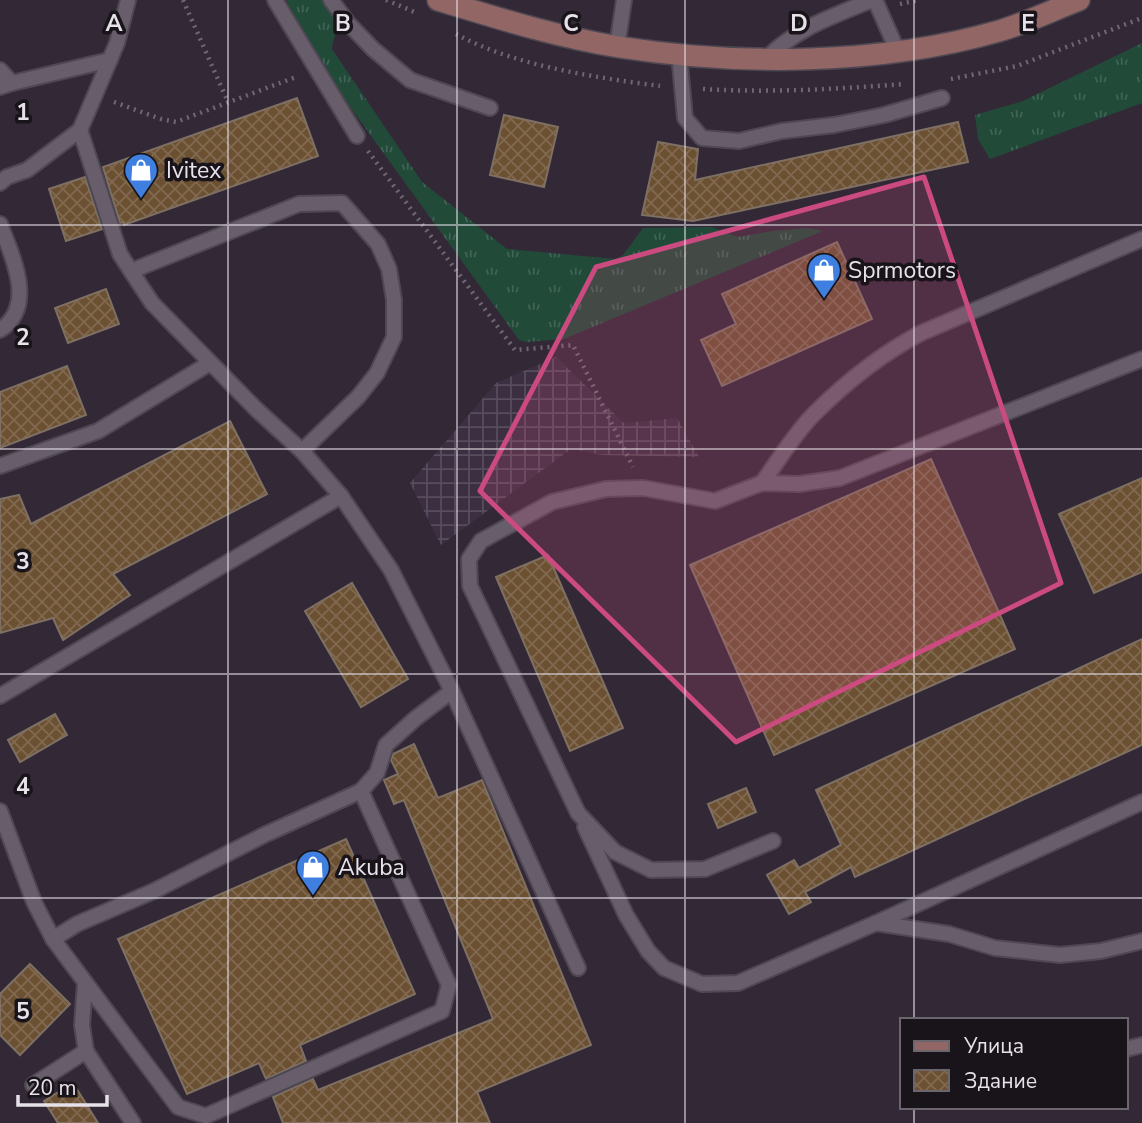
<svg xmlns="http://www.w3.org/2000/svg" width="1142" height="1123" viewBox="0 0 1142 1123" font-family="'Nunito Sans',sans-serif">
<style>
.industrial{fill:url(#industrial-grid)}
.grass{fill:url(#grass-tufts)}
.building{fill:url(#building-cross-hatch);stroke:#7e7063;stroke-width:2}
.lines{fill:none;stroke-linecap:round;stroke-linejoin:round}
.service-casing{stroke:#4f4853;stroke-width:18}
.secondary-casing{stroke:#4f4853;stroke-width:24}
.path{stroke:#6f6772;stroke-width:4.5;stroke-dasharray:2 5;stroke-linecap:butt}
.service{stroke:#675d6b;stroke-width:14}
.secondary{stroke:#916665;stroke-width:21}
.marked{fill:#cb4a7f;fill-opacity:0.2;stroke:#cb4a7f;stroke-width:5;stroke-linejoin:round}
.grid{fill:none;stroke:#e7e1ea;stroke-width:2;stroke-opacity:0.55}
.labels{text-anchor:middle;stroke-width:7;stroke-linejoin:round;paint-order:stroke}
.poi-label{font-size:23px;fill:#e7e1ea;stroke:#18141a;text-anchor:start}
.grid-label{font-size:23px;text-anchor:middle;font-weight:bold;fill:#e7e1ea;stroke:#18141a;stroke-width:7;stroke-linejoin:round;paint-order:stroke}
</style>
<defs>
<pattern id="industrial-grid" width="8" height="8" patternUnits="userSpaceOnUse" patternTransform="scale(1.75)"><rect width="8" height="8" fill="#3c2f42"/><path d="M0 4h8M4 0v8" fill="none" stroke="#584d5d"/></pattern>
<pattern id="grass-tufts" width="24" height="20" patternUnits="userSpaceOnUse" patternTransform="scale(1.75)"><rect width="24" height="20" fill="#214a39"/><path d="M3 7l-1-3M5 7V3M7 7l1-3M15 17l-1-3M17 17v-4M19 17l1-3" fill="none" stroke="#416456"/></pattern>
<pattern id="building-cross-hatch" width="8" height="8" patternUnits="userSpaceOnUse" patternTransform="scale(1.75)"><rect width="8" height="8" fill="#6c5032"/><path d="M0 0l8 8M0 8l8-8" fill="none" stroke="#816950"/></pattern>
</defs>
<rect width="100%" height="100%" fill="#332936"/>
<path class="industrial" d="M556 357 624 423 677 418 699 457 602 455 571 449 441 545 410 483 496 383Z"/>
<g class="grass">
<path d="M286 0H327C331 8 338 17 337 27 337 34 332 40 332 49L422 182 507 249 615 259 623 255 643 228 712 227 738 237 772 231 807 228 823 231 564 339 526 342 519 340 332 82Z"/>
<path d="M1142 43V103L990 159 978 139 975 115 1023 101Z"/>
</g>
<g class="building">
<path d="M297 98 318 156 124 225 123 222 120 223 103 167Z"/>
<path d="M504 115 558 127 544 187 490 175Z"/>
<path d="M958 122 968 162 693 221 642 215 658 142 698 149 695 180Z"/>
<path d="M85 177 102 229 66 241 49 189Z"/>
<path d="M837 242 872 319 722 386 701 340 736 324 722 294Z"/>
<path d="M106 289 119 324 68 343 55 308Z"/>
<path d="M67 366 86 415 0 448V392Z"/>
<path d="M230 421 267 494 113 574 130 595 63 640 53 618 0 633V499L19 495 31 524Z"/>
<path d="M931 459 1015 649 774 755 690 565Z"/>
<path d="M1142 478V572L1094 593 1059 514Z"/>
<path d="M548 555 623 728 570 751 496 577Z"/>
<path d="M352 583 408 679 361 707 305 611Z"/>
<path d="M1142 639V745L855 877 851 867 805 892 811 902 789 914 767 875 794 860 799 868 841 845 816 790Z"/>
<path d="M55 714 67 735 20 762 8 740Z"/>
<path d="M414 744 438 798 482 780 591 1045 477 1092 490 1123H283L273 1097 313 1079 318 1090 493 1019 404 800 394 804 384 780 398 774 391 760 393 754Z"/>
<path d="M746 788 756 812 718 828 708 804Z"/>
<path d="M346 839 415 994 300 1045 306 1061 266 1079 259 1063 187 1094 118 939Z"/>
<path d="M30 964 70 1004 20 1055 0 1035V994Z"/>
<path d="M73 1083 98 1123H58L44 1101Z"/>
</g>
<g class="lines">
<g class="service-casing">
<g id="service">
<path d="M275 0 357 136"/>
<path d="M331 0 348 23 373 49 410 80 490 108"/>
<path d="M875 0 898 52"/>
<path d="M617 47 624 0"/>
<path d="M679 54 685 118 702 138 739 141 782 131 834 125 884 115 942 98"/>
<path d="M767 58C796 28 834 16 872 0"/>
<path d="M0 70 12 83 0 87"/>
<path d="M12 83 110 60"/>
<path d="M0 183 7 177 27 170 80 130"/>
<path d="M0 224C12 256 37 306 0 330"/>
<path d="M131 271 299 204 342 203 378 244 389 269 394 300V337L377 373 358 397 302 451"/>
<path d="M0 466 98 431 210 363"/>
<path d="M762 483C779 460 794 434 814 414 846 382 881 354 921 333L1142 239"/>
<path d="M452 691 578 968"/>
<path d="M0 696 341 496"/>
<path d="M0 811 34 902 53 939 178 1107 206 1116 442 1011 449 985 361 791 377 773 386 745 416 718 452 691 391 570 341 496 302 451 257 410 152 303 131 271 120 254 80 130 117 43 128 0"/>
<path d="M585 827 626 915 648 951 664 968 702 984 738 983 876 923 1142 802"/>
<path d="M773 841 705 869 651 870 615 852 578 813 470 586 469 559 481 541 552 502 606 489 643 488 715 501 762 483 799 484 840 478 1142 359"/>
<path d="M876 923 949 934 995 948 1060 955 1101 951 1142 941"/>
<path d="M53 939 77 924 154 891 264 835 361 791"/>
<path d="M85 984 82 1025 86 1051 133 1123"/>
<path d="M1126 1049 1142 1045"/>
<path d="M33 1085 86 1051"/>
</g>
</g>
<g class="secondary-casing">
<path id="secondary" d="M438 0C497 18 557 37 619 47 740 66 880 65 999 31 1026 23 1053 10 1079 0"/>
</g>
<g class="path">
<path d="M183 0 228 102"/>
<path d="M386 0 417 13"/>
<path d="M900 4 919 0"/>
<path d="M456 34C515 66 593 77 660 86"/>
<path d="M951 79 1017 66 1142 18"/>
<path d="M703 89C771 93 837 89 904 84"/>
<path d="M114 102 161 119 176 122 296 77"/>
<path d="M368 151 515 350 573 345 633 467"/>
</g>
<use href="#service" class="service"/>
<use href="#secondary" class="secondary"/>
</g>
<path class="marked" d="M924 177 1061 583 736 742 480 491 596 267Z"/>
<path class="grid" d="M228 0V1123M457 0V1123M685 0V1123M914 0V1020M0 225H1142M0 449H1142M0 674H1142M0 898H1142M914 1107V1123"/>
<defs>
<g id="shop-pin" transform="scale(1.75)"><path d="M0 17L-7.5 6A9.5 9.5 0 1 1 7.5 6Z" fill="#3f7fe0" stroke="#18141a"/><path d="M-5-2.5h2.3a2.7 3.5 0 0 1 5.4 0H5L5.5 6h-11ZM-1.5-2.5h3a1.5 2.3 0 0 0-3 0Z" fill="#fff"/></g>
</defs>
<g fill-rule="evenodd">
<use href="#shop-pin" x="141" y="170"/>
<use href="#shop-pin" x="824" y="270"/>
<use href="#shop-pin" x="313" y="867"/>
</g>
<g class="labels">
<g class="poi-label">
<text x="166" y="178">Ivitex</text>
<text x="848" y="278">Sprmotors</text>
<text x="338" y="875">Akuba</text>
</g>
</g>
<g class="grid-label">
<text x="114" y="31">A</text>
<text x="343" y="31">B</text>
<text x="571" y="31">C</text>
<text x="799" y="31">D</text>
<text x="1028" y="31">E</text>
<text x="23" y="120">1</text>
<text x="23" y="345">2</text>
<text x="23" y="569">3</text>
<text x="23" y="794">4</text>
<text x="23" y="1019">5</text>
</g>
<rect x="900" y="1018" width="228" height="91" fill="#18141a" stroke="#6b666d" stroke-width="2"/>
<rect x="914" y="1041" width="35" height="10" fill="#916665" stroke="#6b666d" stroke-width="2"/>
<text x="964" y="1053" font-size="21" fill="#e7e1ea">Улица</text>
<rect x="914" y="1070" width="35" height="21" fill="url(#building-cross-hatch)" stroke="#6b666d" stroke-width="2"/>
<text x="964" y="1088" font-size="21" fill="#e7e1ea">Здание</text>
<path d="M18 1095v10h89v-10" fill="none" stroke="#e7e1ea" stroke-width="3.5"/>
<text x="28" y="1095" font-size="21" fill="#e7e1ea" stroke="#18141a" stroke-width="5" paint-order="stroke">20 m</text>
</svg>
